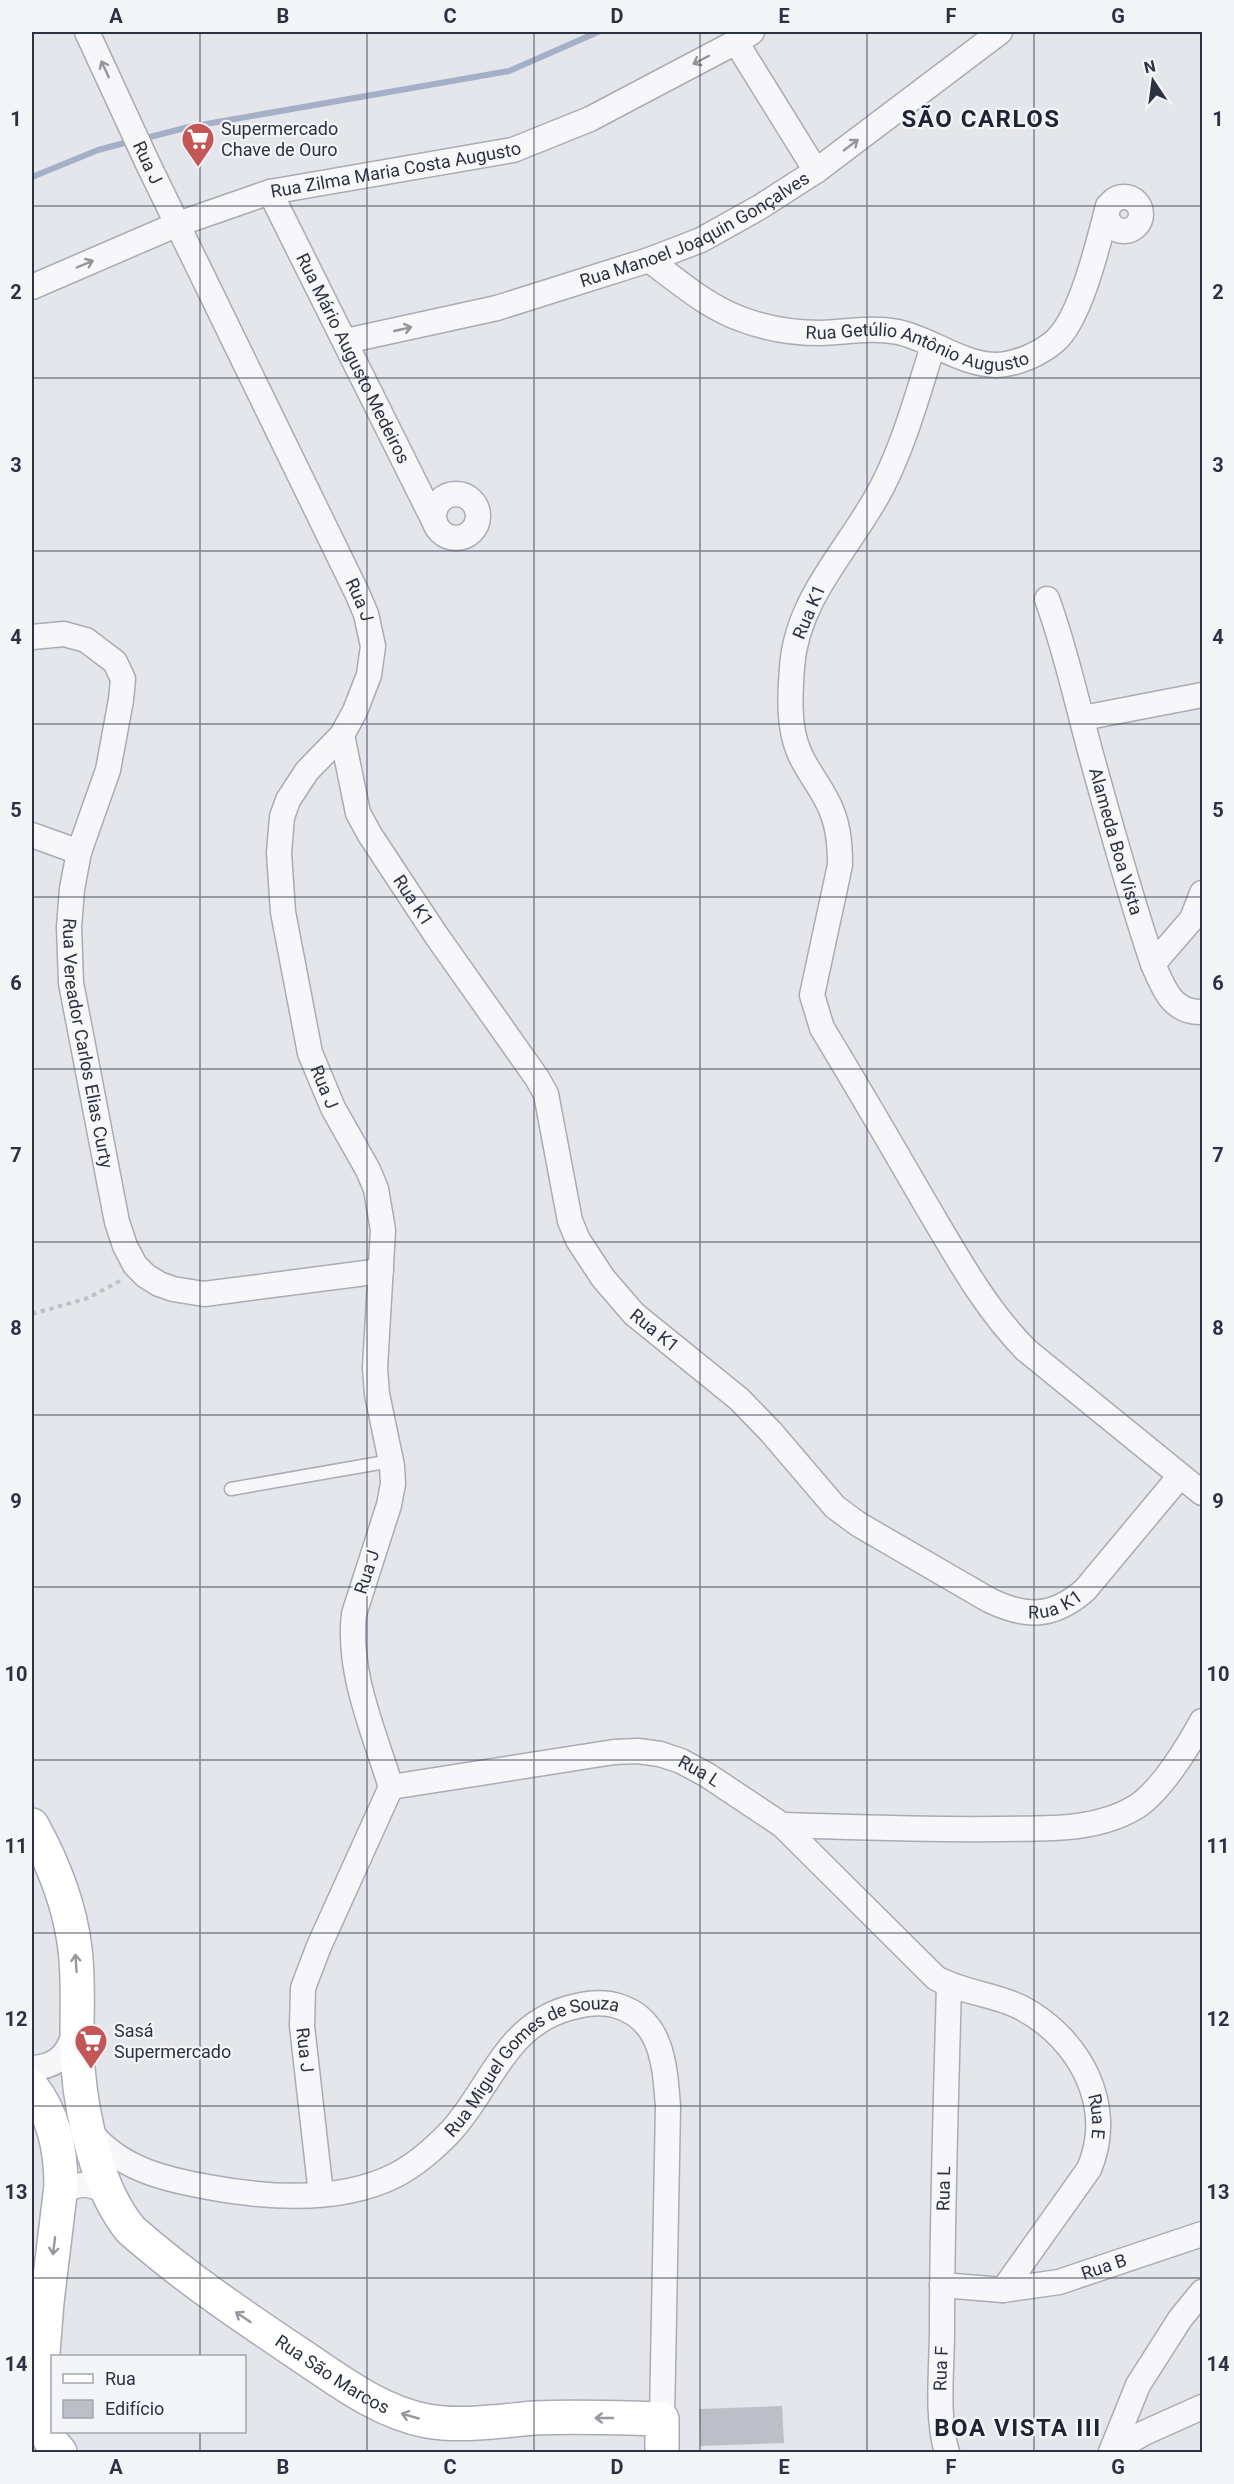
<svg xmlns="http://www.w3.org/2000/svg" width="1234" height="2484" viewBox="0 0 1234 2484" font-family="Roboto,sans-serif">
<style>
.lines{fill:none;stroke-linecap:round;stroke-linejoin:round}
.stream{stroke:#a3b0c7;stroke-width:6}
.building{fill:#bcbfc7}
.lane-casing{stroke:#a9acb5;stroke-width:15}
.street-casing{stroke:#a9acb5;stroke-width:27}
.secondary-casing{stroke:#a9acb5;stroke-width:36}
.path{stroke:#bec0c6;stroke-width:4;stroke-dasharray:4.5 4.5;stroke-linecap:butt}
.lane{stroke:#f7f7f9;stroke-width:12}
.street{stroke:#f7f7f9;stroke-width:24}
.secondary{stroke:#fff;stroke-width:33}
.oneway{stroke:#92949e}
.oneway2{stroke:#9698a0}
.grid{fill:none;stroke:#2d3242;stroke-width:1.5;stroke-opacity:0.55}
.labels{text-anchor:middle;stroke-width:4.5;stroke-linejoin:round;paint-order:stroke}
.poi-label{font-size:18px;fill:#2d3242;stroke:#f4f5f8;text-anchor:start}
.street-label{font-size:18px;fill:#2d3242;stroke:#f4f5f8}
.district-label{font-size:24px;font-weight:bold;letter-spacing:1.5px;fill:#1f2333;stroke:#f4f5f8}
.neatline{fill:none;stroke:#2d3242;stroke-width:2}
.grid-label{font-size:20px;text-anchor:middle;font-weight:bold;fill:#2d3242}
</style>
<rect width="100%" height="100%" fill="#e4e6eb"/>
<g class="lines">
<g class="stream">
<path d="M142 139 189 127 509 71 598 32"/>
<path d="M32 177 98 150 132 141"/>
</g>
</g>
<path class="building" d="M782 2406 784 2443 700 2446 699 2409Z"/>
<g class="lines">
<g class="lane-casing">
<path id="lane" d="M231 1489 391 1461"/>
</g>
<g class="street-casing">
<g id="street">
<path id="s1" d="M87 32 148 164 357 593 366 614 373 646 369 675 355 711 342 735 307 771 288 800 282 817 279 853 283 912 310 1053 333 1108 368 1170 376 1189 383 1230 375 1368 377 1394 392 1466 393 1484 389 1505 354 1614C347 1672 374 1732 391 1787L319 1946 303 1988 302 2026 321 2194"/>
<path d="M736 42 816 171"/>
<path id="s2" d="M270 192 436 525"/>
<circle cx="1124" cy="214" r="17"/>
<path id="s3" d="M649 260C678 281 707 307 741 319 767 329 793 333 821 333 847 332 872 327 898 332 931 339 962 365 997 365 1017 364 1040 354 1055 341 1081 319 1099 240 1108 206"/>
<path id="s4" d="M32 287 178 224 270 192 513 150 590 119 736 42 752 32"/>
<path id="s5" d="M346 341 497 308 649 260 701 240 760 207 816 171 1000 32"/>
<path d="M933 346C918 393 905 442 882 487 852 546 797 596 792 667 790 694 788 727 799 752 806 769 818 783 826 799 838 820 840 842 840 865L812 995 822 1028C857 1086 891 1144 925 1203 956 1255 984 1307 1026 1350L1202 1493"/>
<circle cx="456" cy="516" r="22"/>
<path id="s6" d="M1047 599C1066 650 1077 704 1092 758 1111 827 1130 896 1153 964"/>
<path id="s7" d="M32 637 64 634 86 640 115 662 123 679 121 700 108 770 79 852 72 889 69 927 71 983 117 1222 125 1246 135 1265 146 1276 159 1284 173 1289 204 1294 381 1271"/>
<path d="M1083 718 1202 695"/>
<path id="s8" d="M342 735 358 813 370 835 436 935 537 1078 546 1094 570 1221 578 1240 603 1278 634 1314 739 1399 771 1432 835 1507 858 1524 989 1600C1026 1618 1053 1618 1085 1590L1180 1476"/>
<path d="M32 835 79 852"/>
<path d="M1202 893 1192 919 1153 964C1164 989 1172 1013 1202 1012"/>
<path id="s9" d="M391 1787 614 1752 638 1751 660 1754 681 1761 707 1775 782 1825 936 1978C963 1993 995 1994 1022 2008 1080 2039 1116 2106 1089 2169L1003 2290 942 2285"/>
<path d="M782 1825C854 1827 926 1830 997 1829 1043 1828 1095 1832 1136 1807 1161 1791 1188 1747 1202 1721"/>
<path d="M32 2068C50 2067 64 2060 71 2042"/>
<path id="s10" d="M89 2130C118 2168 163 2179 208 2187 267 2198 341 2203 396 2175 417 2164 436 2147 452 2130 492 2085 505 2026 569 2008 583 2004 603 2001 618 2006 663 2020 665 2067 668 2107L662 2419"/>
<path d="M60 2195C76 2181 93 2182 109 2195"/>
<path id="s11" d="M1003 2290 1059 2282 1202 2234"/>
<path id="s12" d="M947 2452C936 2417 942 2368 942 2330 942 2215 946 2100 949 1985"/>
<path d="M1111 2452 1138 2385 1180 2319 1202 2292"/>
<path d="M1111 2452 1144 2433 1202 2407"/>
</g>
</g>
<g class="secondary-casing">
<g id="secondary">
<path id="s13" d="M32 1825C53 1863 70 1906 75 1949 80 1989 75 2028 78 2068 82 2118 98 2191 131 2230 183 2276 241 2315 299 2354 338 2380 379 2412 427 2421 463 2427 499 2421 535 2418 577 2416 620 2418 662 2419V2452"/>
<path d="M32 2087C54 2115 61 2151 61 2186L47 2302 40 2391 45 2428 50 2440 60 2452"/>
</g>
</g>
<path class="path" d="M32 1314 88 1298 120 1281"/>
<use href="#lane" class="lane"/>
<use href="#street" class="street"/>
<use href="#secondary" class="secondary"/>
</g>
<defs><path id="oneway-shaft" d="M-6 0H5M1.5-3L5.5 0L1.5 3" fill="none" stroke-width="1.6" stroke-linecap="round" stroke-linejoin="round" transform="scale(1.5)"/></defs>
<g class="oneway">
<use href="#oneway-shaft" transform="translate(701 60) rotate(152)"/>
<use href="#oneway-shaft" transform="translate(105 69) rotate(-115)"/>
<use href="#oneway-shaft" transform="translate(851 145) rotate(-37)"/>
<use href="#oneway-shaft" transform="translate(85 264) rotate(-23)"/>
<use href="#oneway-shaft" transform="translate(403 329) rotate(-13)"/>
</g>
<g class="oneway2">
<use href="#oneway-shaft" transform="translate(76 1963) rotate(-94)"/>
<use href="#oneway-shaft" transform="translate(54 2246) rotate(97)"/>
<use href="#oneway-shaft" transform="translate(243 2317) rotate(-146)"/>
<use href="#oneway-shaft" transform="translate(410 2416) rotate(-164)"/>
<use href="#oneway-shaft" transform="translate(604 2418) rotate(-180)"/>
</g>
<path class="grid" d="M200 32V2356M367 32V2452M534 32V2452M700 32V2452M867 32V2452M1034 32V2452M32 206H1202M32 378H1202M32 551H1202M32 724H1202M32 897H1202M32 1069H1202M32 1242H1202M32 1415H1202M32 1587H1202M32 1760H1202M32 1933H1202M32 2106H1202M32 2278H1202M200 2432V2452"/>
<defs>
<g id="supermarket-pin" transform="scale(1.725)"><path d="M0 17L-7.5 6A9.5 9.5 0 1 1 7.5 6Z" fill="#c35758" stroke="#f4f5f8"/><path d="M-6-5.5h2.5l.6 2H6L4.5 2H-2.5L-4.4-4H-6ZM-1.5 3.2a1.3 1.3 0 1 0 .1 0ZM3 3.2a1.3 1.3 0 1 0 .1 0Z" fill="#fff"/></g>
</defs>
<g fill-rule="evenodd">
<use href="#supermarket-pin" x="198" y="139"/>
<use href="#supermarket-pin" x="91" y="2041"/>
</g>
<g class="labels">
<g class="poi-label">
<text x="221" y="135">Supermercado<tspan x="221" dy="21">Chave de Ouro</tspan></text>
<text x="114" y="2037">Sasá<tspan x="114" dy="21">Supermercado</tspan></text>
</g>
<g class="street-label">
<text dy="6" stroke="none"><textPath href="#s1" startOffset="144">Rua J</textPath></text>
<text dy="6" stroke="none"><textPath href="#s4" startOffset="384">Rua Zilma Maria Costa Augusto</textPath></text>
<text dy="6" stroke="none"><textPath href="#s5" startOffset="368">Rua Manoel Joaquin Gonçalves</textPath></text>
<text dy="6" stroke="none"><textPath href="#s3" startOffset="291">Rua Getúlio Antônio Augusto</textPath></text>
<text dy="6" stroke="none"><textPath href="#s2" startOffset="186">Rua Mário Augusto Medeiros</textPath></text>
<text dy="6" stroke="none"><textPath href="#s1" startOffset="630">Rua J</textPath></text>
<text transform="translate(809 612) rotate(-67)" y="6">Rua K1</text>
<text dy="6" stroke="none"><textPath href="#s6" startOffset="252">Alameda Boa Vista</textPath></text>
<text dy="6" stroke="none"><textPath href="#s8" startOffset="183">Rua K1</textPath></text>
<text dy="6" stroke="none"><textPath href="#s7" startOffset="483">Rua Vereador Carlos Elias Curty</textPath></text>
<text dy="6" stroke="none"><textPath href="#s1" startOffset="1152">Rua J</textPath></text>
<text dy="6" stroke="none"><textPath href="#s8" startOffset="687">Rua K1</textPath></text>
<text transform="translate(367 1572) rotate(-72)" y="6">Rua J</text>
<text dy="6" stroke="none"><textPath href="#s8" startOffset="1190">Rua K1</textPath></text>
<text dy="6" stroke="none"><textPath href="#s9" startOffset="315">Rua L</textPath></text>
<text dy="6" stroke="none"><textPath href="#s1" startOffset="2160">Rua J</textPath></text>
<text dy="6" stroke="none"><textPath href="#s10" startOffset="508">Rua Miguel Gomes de Souza</textPath></text>
<text dy="6" stroke="none"><textPath href="#s9" startOffset="860">Rua E</textPath></text>
<text dy="6" stroke="none"><textPath href="#s12" startOffset="264">Rua L</textPath></text>
<text dy="6" stroke="none"><textPath href="#s11" startOffset="104">Rua B</textPath></text>
<text dy="6" stroke="none"><textPath href="#s12" startOffset="84">Rua F</textPath></text>
<text dy="6" stroke="none"><textPath href="#s13" startOffset="672">Rua São Marcos</textPath></text>
</g>
<g class="district-label">
<text x="981" y="127">SÃO CARLOS</text>
<text x="1018" y="2436">BOA VISTA III</text>
</g>
</g>
<rect width="1234" height="2484" fill="none" stroke="#f4f5f8" stroke-width="66"/>
<rect x="51" y="2355" width="195" height="78" fill="#f4f5f8" stroke="#a4a7af" stroke-width="1.5"/>
<rect x="63" y="2374" width="30" height="9" fill="#ffffff" stroke="#a4a7af" stroke-width="1.5"/>
<text x="105" y="2385" font-size="18" fill="#2d3242">Rua</text>
<rect x="63" y="2400" width="30" height="18" fill="#bcbfc7" stroke="#a4a7af" stroke-width="1.5"/>
<text x="105" y="2415" font-size="18" fill="#2d3242">Edifício</text>
<g transform="translate(1153 81) rotate(347)" stroke="#f4f5f8" stroke-width="4.5" paint-order="stroke">
<path d="M0-4.5L10 22L0 15L-10 22Z" fill="#2d3242"/>
<text y="-9" font-size="16" font-weight="bold" text-anchor="middle" fill="#2d3242">N</text>
</g>
<rect x="33" y="33" width="1168" height="2418" class="neatline"/>
<g class="grid-label">
<text x="116" y="23">A</text>
<text x="283" y="23">B</text>
<text x="450" y="23">C</text>
<text x="617" y="23">D</text>
<text x="784" y="23">E</text>
<text x="951" y="23">F</text>
<text x="1118" y="23">G</text>
<text x="16" y="126">1</text>
<text x="1218" y="126">1</text>
<text x="16" y="299">2</text>
<text x="1218" y="299">2</text>
<text x="16" y="472">3</text>
<text x="1218" y="472">3</text>
<text x="16" y="644">4</text>
<text x="1218" y="644">4</text>
<text x="16" y="817">5</text>
<text x="1218" y="817">5</text>
<text x="16" y="990">6</text>
<text x="1218" y="990">6</text>
<text x="16" y="1162">7</text>
<text x="1218" y="1162">7</text>
<text x="16" y="1335">8</text>
<text x="1218" y="1335">8</text>
<text x="16" y="1508">9</text>
<text x="1218" y="1508">9</text>
<text x="16" y="1681">10</text>
<text x="1218" y="1681">10</text>
<text x="16" y="1853">11</text>
<text x="1218" y="1853">11</text>
<text x="16" y="2026">12</text>
<text x="1218" y="2026">12</text>
<text x="16" y="2199">13</text>
<text x="1218" y="2199">13</text>
<text x="16" y="2371">14</text>
<text x="1218" y="2371">14</text>
<text x="116" y="2474">A</text>
<text x="283" y="2474">B</text>
<text x="450" y="2474">C</text>
<text x="617" y="2474">D</text>
<text x="784" y="2474">E</text>
<text x="951" y="2474">F</text>
<text x="1118" y="2474">G</text>
</g>
</svg>
